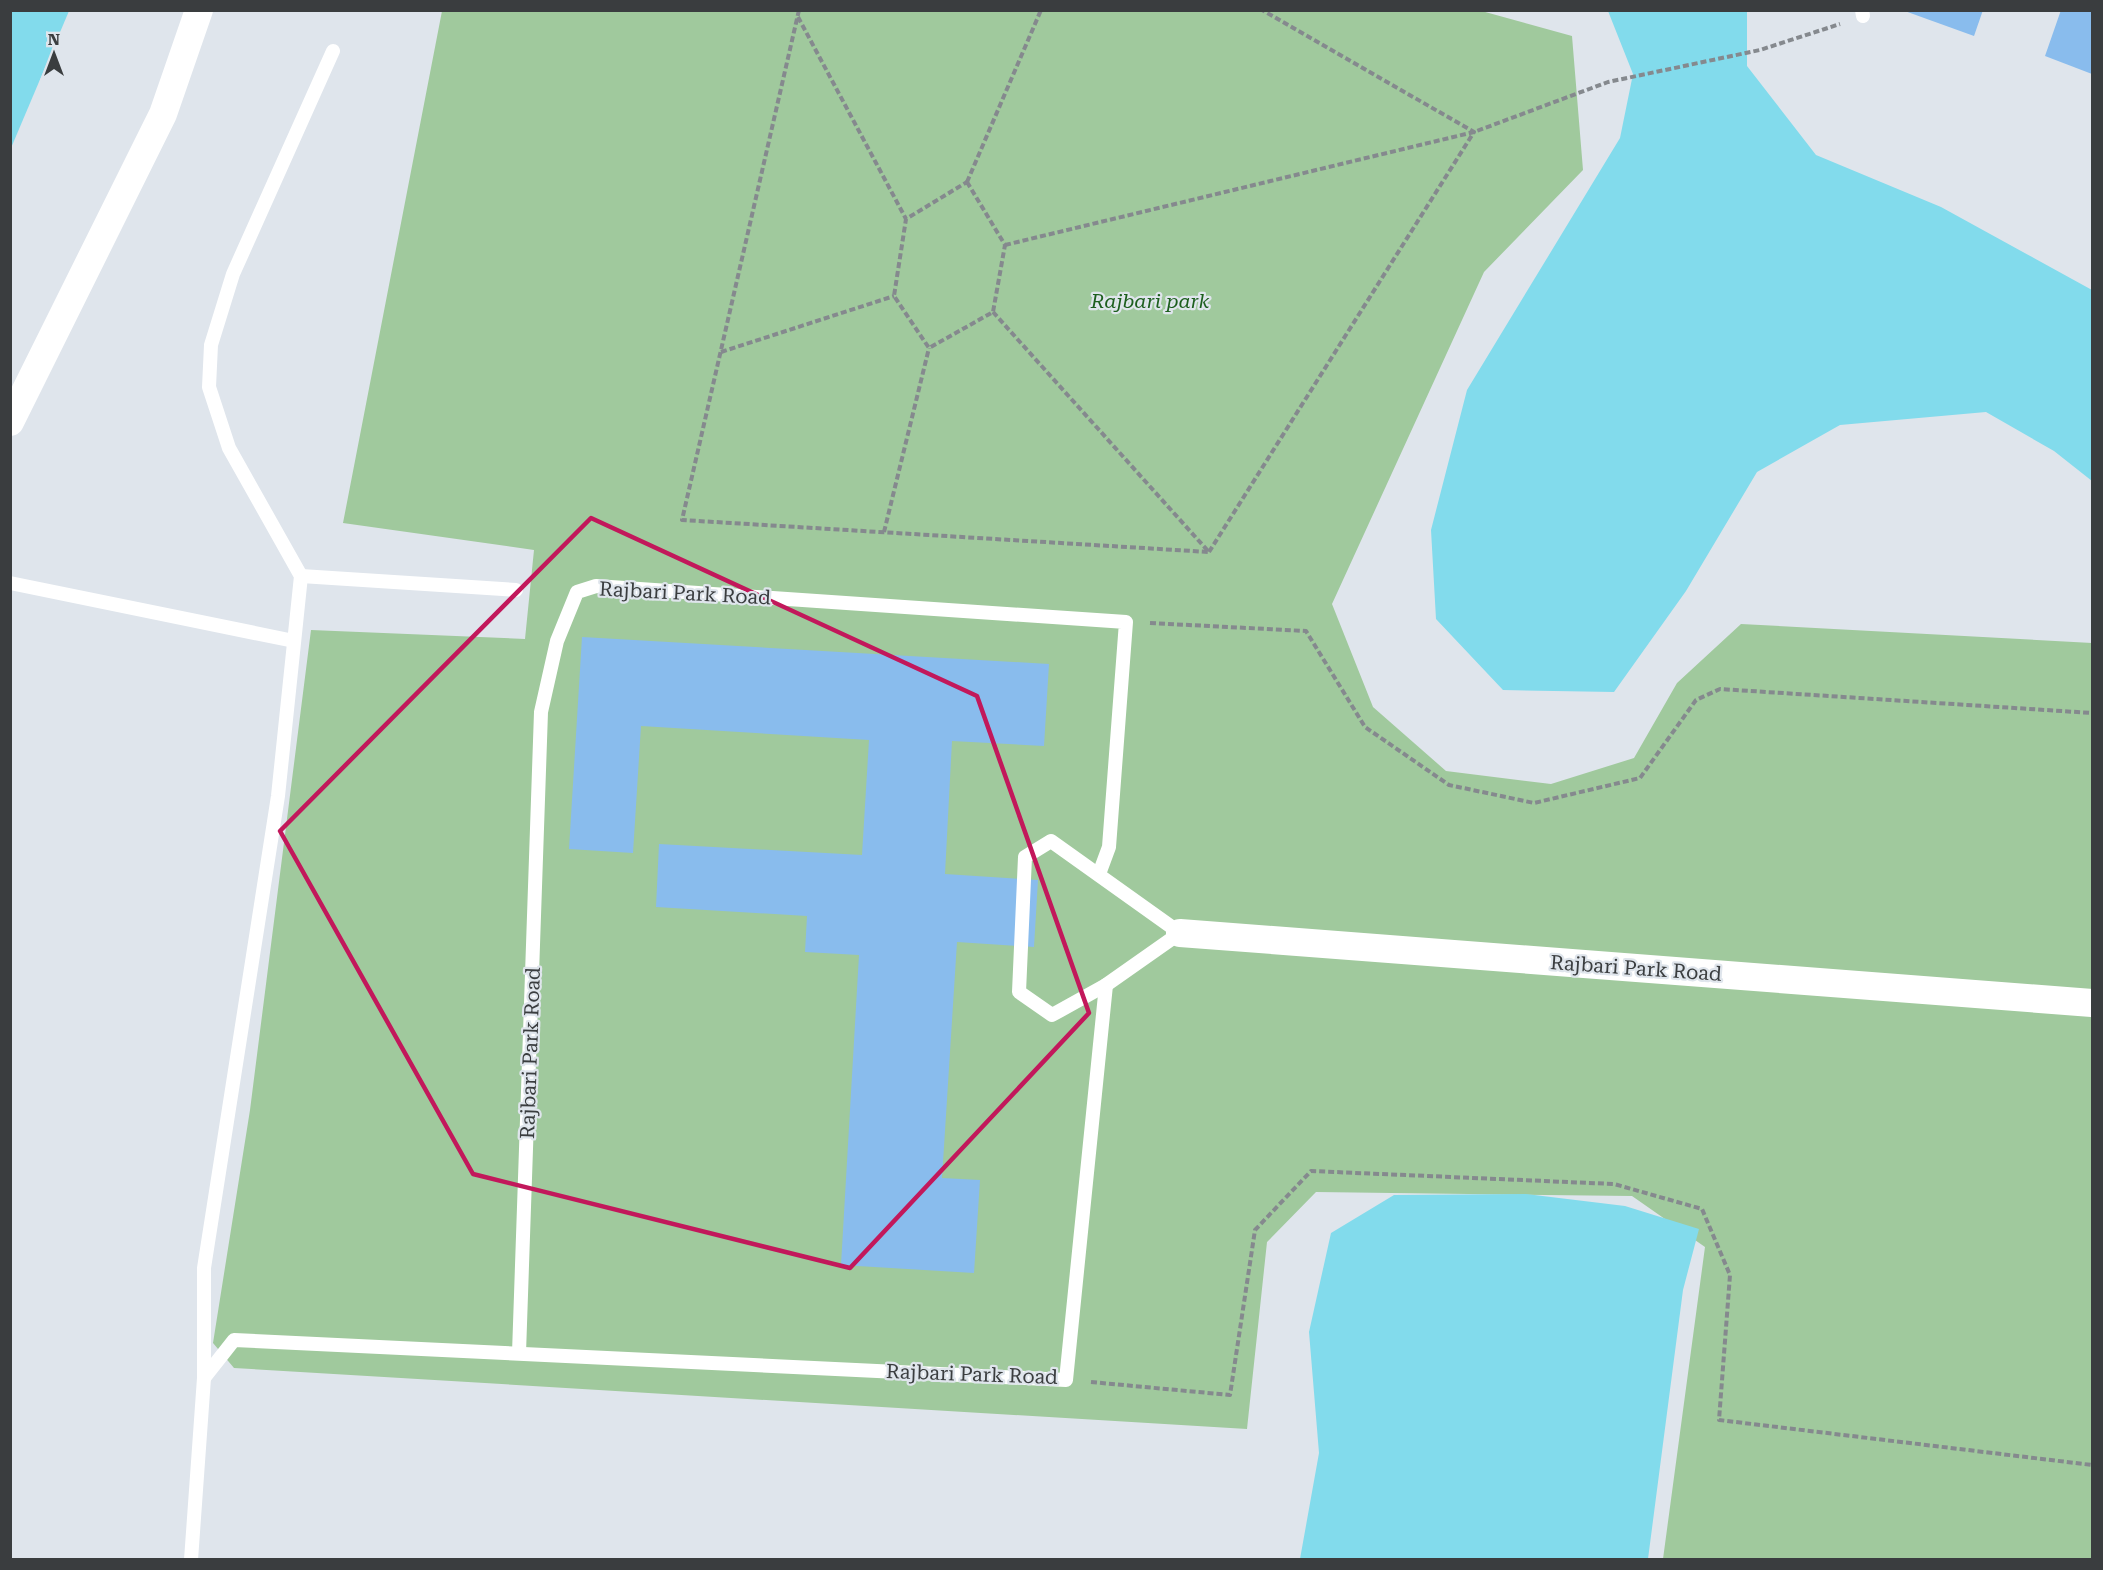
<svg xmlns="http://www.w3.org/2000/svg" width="2103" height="1570" viewBox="0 0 2103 1570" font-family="'Roboto Serif',serif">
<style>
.green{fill:#a0c99d}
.water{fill:#82dbec}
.building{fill:#89bced}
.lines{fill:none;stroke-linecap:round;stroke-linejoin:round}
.path{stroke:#85898e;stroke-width:4;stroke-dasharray:6 3;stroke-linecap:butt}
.lane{stroke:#fff;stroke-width:14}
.street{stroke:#fff;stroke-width:28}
.marked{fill:none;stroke:#c2185b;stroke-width:4.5;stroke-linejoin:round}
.labels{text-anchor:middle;stroke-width:4.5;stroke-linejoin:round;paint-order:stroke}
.park-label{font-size:20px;font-style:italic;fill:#1d5f1e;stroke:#dfe5ec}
.street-label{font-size:20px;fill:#3a3d3f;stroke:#dfe5ec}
</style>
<rect width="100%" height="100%" fill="#dfe5ec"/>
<path class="green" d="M1478 10 1572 36 1583 170 1484 272 1332 604 1373 707 1446 771 1551 784 1634 758 1677 683 1741 624 2092 643V1559H1663L1705 1247 1632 1196 1316 1192 1267 1242 1247 1429 234 1368 213 1343 250 1110 311 630 525 639 534 550 343 523 442 11Z"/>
<g class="water">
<path d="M11 10 69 11 11 148 10 11Z"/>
<path d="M1608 11H1747V66L1816 155 1941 207 2092 290V481L2054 451 1986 412 1840 425 1757 472 1686 591 1614 692 1503 690 1436 619 1431 530 1467 390 1620 138 1633 74Z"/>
<path d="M1526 1194 1625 1206 1699 1229 1683 1290 1648 1559H1300L1319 1453 1309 1332 1331 1233 1394 1195Z"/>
</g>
<g class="building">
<path d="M1902 10H1983L1974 36Z"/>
<path d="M2061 10H2092V74L2045 56Z"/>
<path d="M582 637 1049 664 1044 746 952 741 945 874 1038 880 1034 947 957 942 942 1178 980 1180 974 1273 841 1265 859 955 805 952 807 916 656 907 659 844 862 855 869 740 641 726 633 853 569 849Z"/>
</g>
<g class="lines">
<g class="path">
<path d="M799 10 682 520 1209 552"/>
<path d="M798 17 906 219"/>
<path d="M967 182 1005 245 993 312 929 348 894 296 906 219Z"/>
<path d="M967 182 1041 10"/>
<path d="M1005 245 1474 132 1608 82 1760 50 1840 24"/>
<path d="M993 312 1208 551"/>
<path d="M721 352 894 296"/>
<path d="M884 532 929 348"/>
<path d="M1209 552 1474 132 1262 10"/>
<path d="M1150 623 1306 631 1365 727 1449 785 1534 803 1640 778 1696 700 1720 689 2092 713"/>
<path d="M1091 1382 1230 1395 1255 1230 1311 1171 1614 1184 1702 1209 1730 1275 1719 1420 2092 1465"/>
</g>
<g class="lane">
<path d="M1862 10 1863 16"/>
<path d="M301 576 516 590"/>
<path d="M10 583 294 641"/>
<path d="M1051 841 1180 933 1106 985 1052 1015 1019 992 1025 857Z"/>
<path d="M519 1353 541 712 557 641 577 592 596 586 1126 622 1109 847 1099 874"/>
<path d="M204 1378 234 1340 1066 1380 1106 985"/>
<path d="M191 1560 204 1378V1268L278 796 301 576 229 448 209 387 211 345 233 274 333 51"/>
</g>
<g class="street">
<path d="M10 422 163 114 199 10"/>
<path d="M1180 933 2092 1003"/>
</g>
</g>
<path class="marked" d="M591 518 977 696 1089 1013 850 1268 473 1174 280 831Z"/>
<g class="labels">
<g class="park-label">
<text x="1150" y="308">Rajbari park</text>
</g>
<g class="street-label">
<text transform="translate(685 593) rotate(3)" y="7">Rajbari Park Road</text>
<text transform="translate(1636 968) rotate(4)" y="7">Rajbari Park Road</text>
<text transform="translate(530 1053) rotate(-88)" y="7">Rajbari Park Road</text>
<text transform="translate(972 1374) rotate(2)" y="7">Rajbari Park Road</text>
</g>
</g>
<rect width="2103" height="1570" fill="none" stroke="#3a3d3f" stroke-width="24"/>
<g transform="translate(54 54)" stroke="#dfe5ec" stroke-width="4.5" paint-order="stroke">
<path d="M0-4.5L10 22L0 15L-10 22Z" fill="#3a3d3f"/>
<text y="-9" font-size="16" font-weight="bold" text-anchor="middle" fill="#3a3d3f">N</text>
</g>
</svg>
